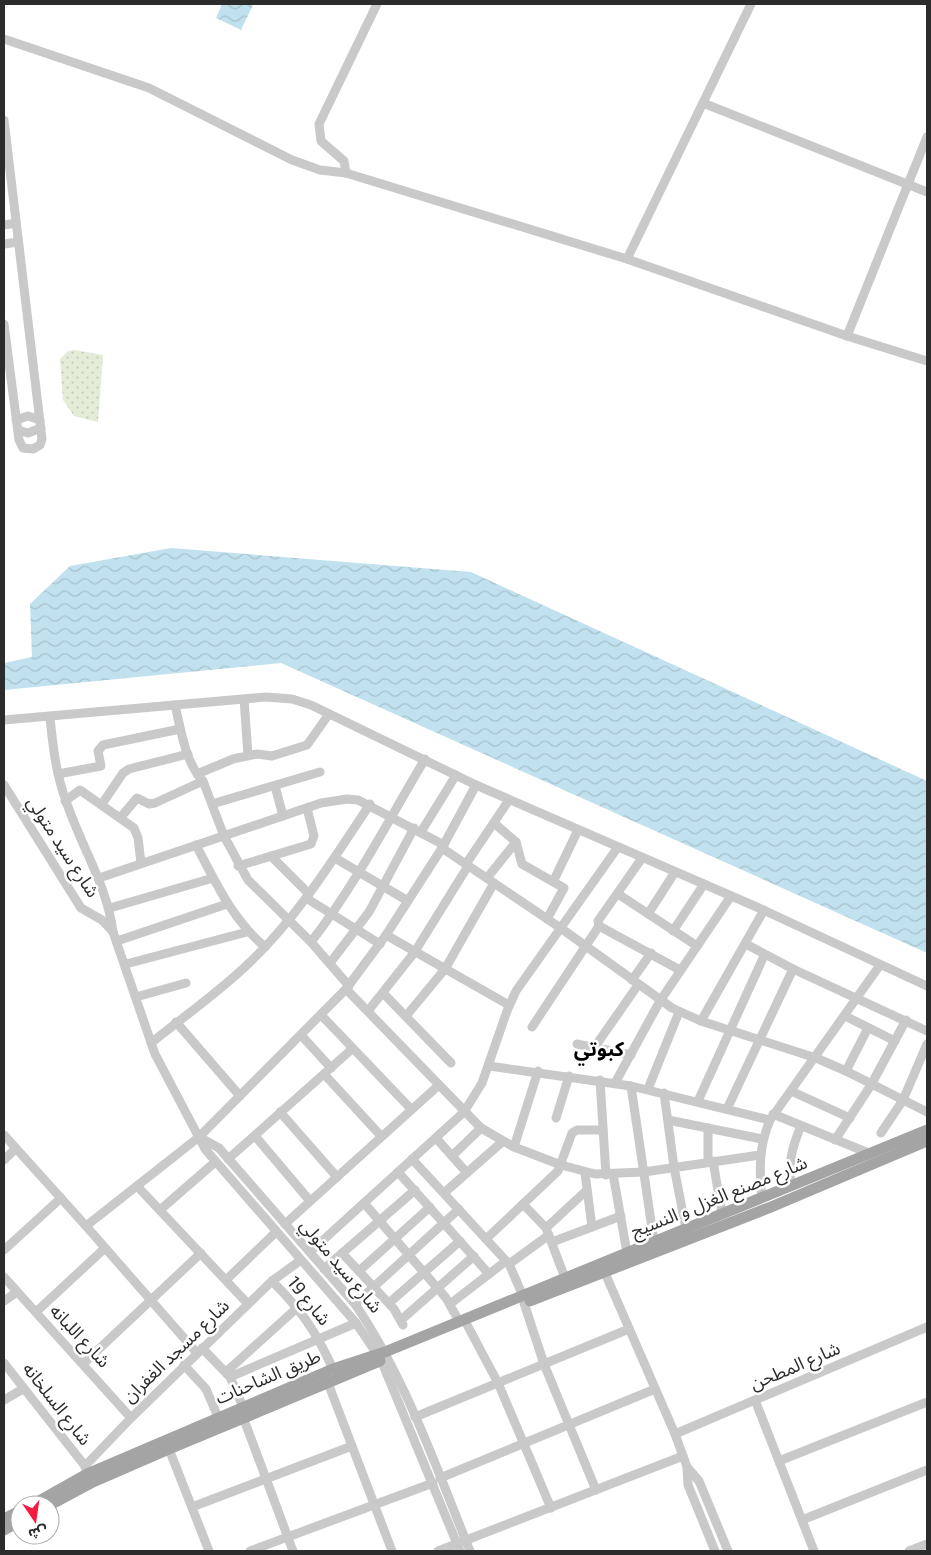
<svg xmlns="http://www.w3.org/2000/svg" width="931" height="1555" viewBox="0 0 931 1555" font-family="'Exo 2','Noto Sans Arabic',sans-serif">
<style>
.grass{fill:url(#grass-dots)}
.water{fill:url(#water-waves)}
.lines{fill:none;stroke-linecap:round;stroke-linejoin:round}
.minor{stroke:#c9c9c9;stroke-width:9}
.major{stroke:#a4a4a4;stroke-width:11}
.labels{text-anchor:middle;stroke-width:5;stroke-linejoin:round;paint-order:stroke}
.street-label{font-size:18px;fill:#2c2c2c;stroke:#fff}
.quarter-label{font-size:20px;font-weight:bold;fill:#000;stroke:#fff}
</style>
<defs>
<pattern id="grass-dots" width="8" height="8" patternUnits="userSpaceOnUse" patternTransform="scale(1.25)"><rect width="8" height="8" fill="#e4ecd8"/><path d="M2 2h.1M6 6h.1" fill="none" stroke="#c4cbba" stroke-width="1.8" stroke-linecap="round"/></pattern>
<pattern id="water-waves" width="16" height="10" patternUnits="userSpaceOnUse" patternTransform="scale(1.25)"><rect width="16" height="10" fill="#c1e1ee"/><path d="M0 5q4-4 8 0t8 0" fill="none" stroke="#a6c1cc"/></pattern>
</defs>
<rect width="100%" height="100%" fill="#fff"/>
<path class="grass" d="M74 350 103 355 98 422 74 416 63 400 60 359 68 351Z"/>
<g class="water">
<path d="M222 4 253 5 241 30 216 18Z"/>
<path d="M171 548 471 572 927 781V953L281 663 4 690V663L32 657 30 604 70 566Z"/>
</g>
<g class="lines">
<g class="minor">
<path d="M4 39 149 88 292 160 320 170 346 173 627 259 847 336 927 361"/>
<path d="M703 103 927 192"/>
<path d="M4 120 42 439 40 445 33 449 23 448 19 440 4 324"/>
<path d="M346 173 344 161 321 141 319 124 377 4"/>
<path d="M4 225 16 223"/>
<path d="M4 244 18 242"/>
<path d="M627 259 751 4"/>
<path d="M847 336 927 137"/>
<path d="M16 420 28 416 40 420"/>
<path d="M18 430 28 433 41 428"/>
<path d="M244 699 248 755"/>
<path d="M175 705C181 730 185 762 203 781L224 836 248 880 311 942 349 986"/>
<path d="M50 718C53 747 56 774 66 801 81 846 107 885 113 932"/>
<path d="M4 720 266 697 292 699 311 705 476 785 759 908 927 986"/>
<path d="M58 774 101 766 98 751 103 745 180 729"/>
<path d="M197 774 233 759 257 754 272 756 307 745 329 714"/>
<path d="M4 785 81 908 102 920 113 932 155 1054 205 1149 356 1323 381 1360 460 1551"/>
<path d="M275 786 283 816"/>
<path d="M65 801 80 790 134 828 138 838 141 863"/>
<path d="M102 804 123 773 129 769 188 754"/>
<path d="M212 804 320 772"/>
<path d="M121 817 137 798 149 804 155 803 203 781"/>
<path d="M494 823 516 842 522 864 564 888 547 919"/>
<path d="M421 832 456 775"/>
<path d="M196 845C216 883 232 919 265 947"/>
<path d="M442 848 562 929 672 1008 701 1021 816 1058 846 1071 927 1112"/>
<path d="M271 856 309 894"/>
<path d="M335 858 408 901"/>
<path d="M466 864 509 800"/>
<path d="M238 866 311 844 314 836 307 808"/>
<path d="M99 878 321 803 347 799 358 800 444 845"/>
<path d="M487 878 516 842"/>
<path d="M554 880 578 830"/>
<path d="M618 894 697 946"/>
<path d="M306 898 380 944"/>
<path d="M110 908 213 878"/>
<path d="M648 914 675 872"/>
<path d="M599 926 680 970"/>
<path d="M673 931 704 884"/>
<path d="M386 935 509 1005"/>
<path d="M117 941 227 904"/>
<path d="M311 942C356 884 388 821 425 759"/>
<path d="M746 944 793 969 927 1031"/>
<path d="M330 963 369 912 414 828"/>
<path d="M126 964 247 932"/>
<path d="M632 980 651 953"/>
<path d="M346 989 481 1128 514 1147 561 1165 595 1174 644 1172 760 1155"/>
<path d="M383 993 451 1063"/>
<path d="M136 997 186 983"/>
<path d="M368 1011 414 953 468 866"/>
<path d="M322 1016 411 1109"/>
<path d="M406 1016 445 969 494 883"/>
<path d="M845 1016 895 1041"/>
<path d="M701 1021 764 910"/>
<path d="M176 1022 240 1096"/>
<path d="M532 1027 599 926 598 921 642 858"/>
<path d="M301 1035 331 1068"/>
<path d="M151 1043C183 1017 218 993 248 964 297 918 333 860 370 804"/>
<path d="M577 1044 631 1055"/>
<path d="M594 1048 638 985"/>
<path d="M489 1066 631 1086 770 1120"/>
<path d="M846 1071 868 1028"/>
<path d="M324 1074 381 1136"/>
<path d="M600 1080 606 1175"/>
<path d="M615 1083 660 1001 731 896"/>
<path d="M631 1086 654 1242"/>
<path d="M648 1089 679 1012"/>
<path d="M791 1091 850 1118"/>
<path d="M664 1093 674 1167 686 1229"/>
<path d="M698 1101 763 958"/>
<path d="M727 1109 793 969"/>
<path d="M280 1112 337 1177"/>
<path d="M773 1114 871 1154"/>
<path d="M556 1118 569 1076"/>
<path d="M668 1120 762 1139"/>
<path d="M881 1133 903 1100 927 1044"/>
<path d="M4 1135 86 1226 197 1353"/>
<path d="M255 1136 310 1201"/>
<path d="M199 1137 219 1148 355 1304C406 1379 436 1467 470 1551"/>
<path d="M436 1138 467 1173"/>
<path d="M835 1140 871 1085 906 1020"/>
<path d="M514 1147 538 1071"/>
<path d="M452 1156 481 1128"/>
<path d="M228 1159 352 1049"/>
<path d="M412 1159 509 1264 523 1296"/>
<path d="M4 1160 15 1149"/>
<path d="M713 1161 722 1214"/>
<path d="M708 1162V1128"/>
<path d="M398 1172 489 1274"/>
<path d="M585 1173 592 1227"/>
<path d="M613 1174 627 1253"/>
<path d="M137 1186 248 1304"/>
<path d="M791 1186C788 1163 792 1147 801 1126"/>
<path d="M444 1193 502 1142"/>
<path d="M762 1198C759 1169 759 1146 770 1120L880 965"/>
<path d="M364 1203 446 1298 459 1321"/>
<path d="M523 1204 546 1228 565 1278"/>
<path d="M160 1210 214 1163"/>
<path d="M285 1224 439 1085"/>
<path d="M86 1226 199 1137 346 989 386 935 442 848 476 785"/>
<path d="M546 1228 587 1190"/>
<path d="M486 1239 558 1171 572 1133 577 1130H603"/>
<path d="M552 1242 621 1216"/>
<path d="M4 1250 61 1198"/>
<path d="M310 1252 464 1112 482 1083 507 1011 516 991 618 847"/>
<path d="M342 1253 394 1309 403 1325"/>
<path d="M509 1264 549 1235"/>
<path d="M324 1269 415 1190"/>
<path d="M359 1271 430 1207"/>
<path d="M605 1273 675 1434 687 1467 688 1485 715 1551"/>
<path d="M4 1277 131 1418"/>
<path d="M226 1280 276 1232"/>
<path d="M272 1281C302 1311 315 1330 333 1369"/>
<path d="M4 1301 17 1292"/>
<path d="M389 1303 460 1241"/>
<path d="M524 1303 544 1364 596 1490"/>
<path d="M355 1304 459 1209"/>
<path d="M450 1304 506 1261"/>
<path d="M36 1312 105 1248"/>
<path d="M464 1319 498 1383 551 1508"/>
<path d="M401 1320 474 1256"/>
<path d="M202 1348 230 1377 243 1407"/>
<path d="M4 1363 85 1466"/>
<path d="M83 1364 201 1253"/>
<path d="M184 1365 206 1389 218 1417"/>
<path d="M226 1372 298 1307"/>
<path d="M230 1377 356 1323"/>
<path d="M328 1383 392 1551"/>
<path d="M4 1400 23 1389"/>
<path d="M755 1400 814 1551"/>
<path d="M243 1417 293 1551"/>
<path d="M415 1417 629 1329"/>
<path d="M675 1434 927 1327"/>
<path d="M169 1449 209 1551"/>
<path d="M779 1461 927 1402"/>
<path d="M687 1467 699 1481 728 1551"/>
<path d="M87 1474 85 1466 131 1418 272 1281 301 1260"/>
<path d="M440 1478 655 1389"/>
<path d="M192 1507 352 1446"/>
<path d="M802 1520 927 1470"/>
<path d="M250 1551 433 1483"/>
<path d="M438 1551 683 1456"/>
<path d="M909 1551 927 1544"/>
</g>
<g class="major">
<path d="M530 1301 771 1207 927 1141"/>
<path d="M32 1505 87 1474 333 1369 385 1352 927 1130"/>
<path d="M50 1505 93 1482 169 1449 380 1361"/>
<path d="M4 1519 20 1511"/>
<path d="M4 1530 20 1521"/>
</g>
</g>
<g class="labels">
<g class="street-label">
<text transform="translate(63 847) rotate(57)" y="6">شارع سيد متولي</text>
<text transform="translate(719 1197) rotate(-22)" y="6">شارع مصنع الغزل و النسيج</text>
<text transform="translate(341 1266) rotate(50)" y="6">شارع سيد متولي</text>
<text transform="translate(309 1301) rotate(51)" y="6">شارع 19</text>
<text transform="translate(80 1336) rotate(47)" y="6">شارع اللبانه</text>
<text transform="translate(176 1351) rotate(-44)" y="6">شارع مسجد الغفران</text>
<text transform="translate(795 1366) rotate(-23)" y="6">شارع المطحن</text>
<text transform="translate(268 1377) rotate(-23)" y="6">طريق الشاحنات</text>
<text transform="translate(57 1404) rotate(52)" y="6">شارع السلخانه</text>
</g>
<g class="quarter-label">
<text x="599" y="1056">كبوتي</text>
</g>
</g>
<rect width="931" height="1555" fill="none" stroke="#2c2c2c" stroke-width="10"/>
<g transform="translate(35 1520) rotate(167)"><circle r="24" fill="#ffffff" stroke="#ababab"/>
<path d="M0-4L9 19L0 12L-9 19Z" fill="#f61b3f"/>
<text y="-8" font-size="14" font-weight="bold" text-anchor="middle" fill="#2c2c2c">ش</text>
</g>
</svg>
